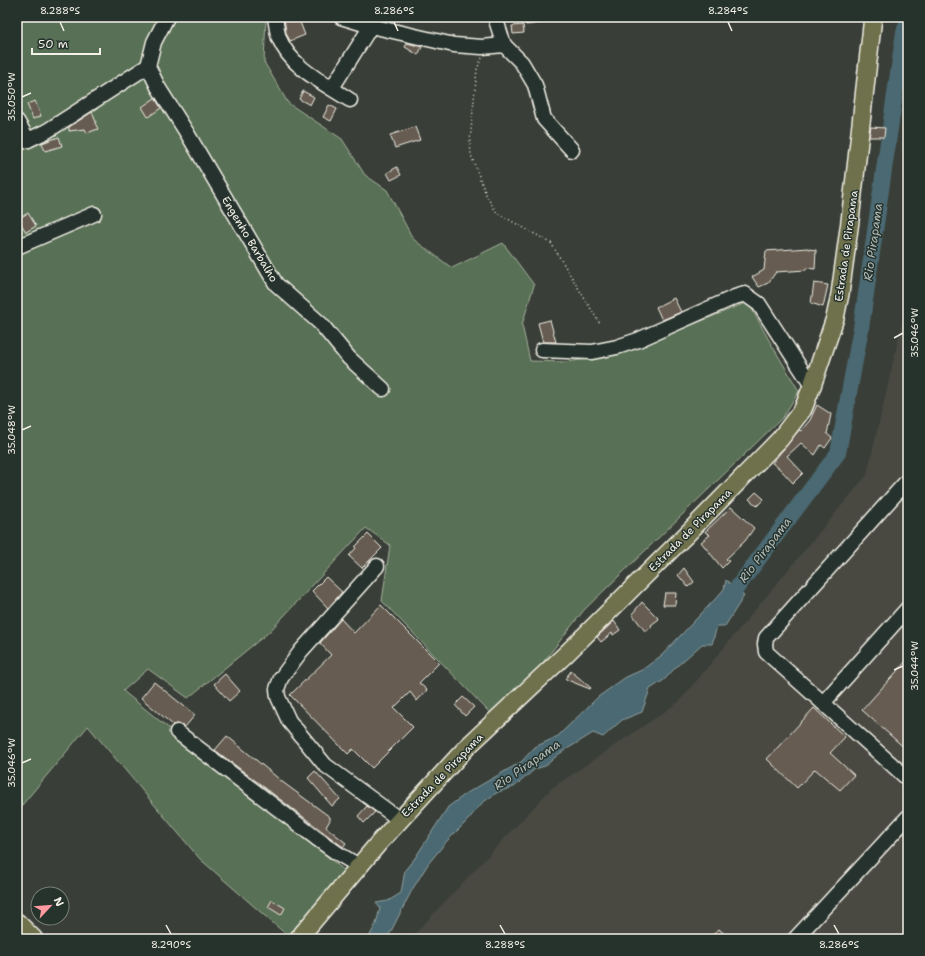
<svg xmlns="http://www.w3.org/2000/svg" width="925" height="956" viewBox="0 0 925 956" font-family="'Shantell Sans',sans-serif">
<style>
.built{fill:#494a43}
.green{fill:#587055;stroke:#a6b09e}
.water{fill:#4c6972;stroke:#8f9fa1}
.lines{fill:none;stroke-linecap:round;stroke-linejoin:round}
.river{stroke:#4c6972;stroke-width:16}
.building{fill:#665b51;stroke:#f4f1e8}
.minor-casing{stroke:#f4f1e8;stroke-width:17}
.major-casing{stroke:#f4f1e8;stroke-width:20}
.path{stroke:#f4f1e8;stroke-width:1.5;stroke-dasharray:1 3;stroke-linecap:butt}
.minor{stroke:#26332d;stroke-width:14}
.major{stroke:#6e714b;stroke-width:17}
.ticks{fill:none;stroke:#f4f1e8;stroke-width:1.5}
.labels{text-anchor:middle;stroke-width:3;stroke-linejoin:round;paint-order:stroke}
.street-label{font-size:11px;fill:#f4f1e8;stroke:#26332d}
.water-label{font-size:12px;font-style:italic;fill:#b1bbb9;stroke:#26332d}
.neatline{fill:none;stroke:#f4f1e8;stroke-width:1.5}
.ticks-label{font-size:10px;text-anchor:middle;fill:#f4f1e8}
</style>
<rect width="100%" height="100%" fill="#393f38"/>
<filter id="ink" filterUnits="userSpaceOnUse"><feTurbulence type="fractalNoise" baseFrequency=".025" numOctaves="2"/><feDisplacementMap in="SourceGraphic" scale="8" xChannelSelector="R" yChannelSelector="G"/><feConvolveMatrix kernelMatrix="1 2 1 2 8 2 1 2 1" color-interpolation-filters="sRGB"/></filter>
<g filter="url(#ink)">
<path class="built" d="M908 298V939H410L552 788 679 702 867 475Z"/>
<path class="green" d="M17 17H266L264 62 288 103 342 139 365 175 387 190 413 239 452 268 503 243 534 285 522 325 530 361 565 362 605 357 667 335 748 302 770 342 799 391 783 417 584 610 534 674 490 713 382 601 390 545 366 528 269 632 188 698 148 669 123 691 345 871 289 937 200 859 88 726 17 811Z"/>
<path class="water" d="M726 580 744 596 725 626H717L712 644H702L676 667 664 680 650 689 642 712 622 720 603 737 593 733 559 754 545 766 535 769 514 787 498 792 482 803 467 821 446 842 428 864 412 890 387 939H368L376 924 380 908 376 903 388 901 401 893 405 870 415 858 448 807 467 793 521 762 535 747 558 736 598 697 626 677 642 670 662 655 718 596 724 589Z"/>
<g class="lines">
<path class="river" d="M724 605 838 453 861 328 904 32 908 21"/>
</g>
<g class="building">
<path d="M284 17H298L305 35 290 41 286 33Z"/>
<path d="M524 17H539L540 23 526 25Z"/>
<path d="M523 25 524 33 513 34 512 26Z"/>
<path d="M407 43 422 47 418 55 405 47Z"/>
<path d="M303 91 314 97 310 105 299 99Z"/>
<path d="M155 98 161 108 148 117 142 107Z"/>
<path d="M35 101 41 116 33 119 27 104Z"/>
<path d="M329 105 337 109 331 121 323 117Z"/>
<path d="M92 112 96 122 95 123 98 129 87 133 85 129 69 131V127Z"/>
<path d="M415 127 420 140 395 148 390 135Z"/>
<path d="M871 127 885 128 884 137H869Z"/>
<path d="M59 137 62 146 45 151 42 143Z"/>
<path d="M397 167 401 175 391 180 387 173Z"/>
<path d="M28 213 36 226 26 232 18 219Z"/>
<path d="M808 248V249L816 250 815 269 806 268V270L776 272 768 283 759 287 752 277 764 270 766 251Z"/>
<path d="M814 283 828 285 823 307 811 303Z"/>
<path d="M674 298 681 312 662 320 656 307Z"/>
<path d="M550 320 556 342H543L538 323Z"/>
<path d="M817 405 831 414 827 434 832 438 825 448 821 445 815 455 801 443 787 456 803 473 793 483 780 469 772 463 799 430 801 431 810 420Z"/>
<path d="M756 492 764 499 757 506 749 499Z"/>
<path d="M731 507 754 528 745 541 726 559 729 561 722 568 701 542 710 535 705 532Z"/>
<path d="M368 534 382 548 362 568 349 556 356 548 355 547Z"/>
<path d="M684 568 694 582 688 587 678 575Z"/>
<path d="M326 577 342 592 328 608 312 591Z"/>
<path d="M665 593H676L675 605H663Z"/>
<path d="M642 602 659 619 651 625 652 627 645 631 632 614Z"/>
<path d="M381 605 439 663 419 683 427 690 417 701 410 692 394 708 413 727 372 768 353 749 348 754 290 695 331 655 320 643 341 619 354 633Z"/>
<path d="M614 621 620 630 613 635 612 633 601 642 597 637Z"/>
<path d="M908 659V751L862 710Z"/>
<path d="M571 671 591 688 590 689 565 679Z"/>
<path d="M225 674 240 691 229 701 214 684Z"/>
<path d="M154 682 195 715 185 727 178 724 173 725 141 698Z"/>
<path d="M463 697 474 707 465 716 455 705Z"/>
<path d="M814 708 845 737 830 753 854 775 840 790 815 769 797 788 767 759Z"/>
<path d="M227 736 285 784 330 817V820L326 827 346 843 343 847 215 750Z"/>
<path d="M315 771 340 799 332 806 308 778Z"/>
<path d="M367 806 375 812 364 823 358 816Z"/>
<path d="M272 900 285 908 281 915 268 907Z"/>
<path d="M719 929 730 939H708Z"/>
</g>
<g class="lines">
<g class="minor-casing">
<g id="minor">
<path d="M275 17C276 24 277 32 279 38 291 68 324 83 350 100"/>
<path d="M341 17 371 26 454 45 482 47 504 45"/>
<path d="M495 17 504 45 522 63 535 85 544 119 572 150"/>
<path d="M148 66 158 87 187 133 276 284 321 324 349 358 383 389"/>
<path d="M332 88 371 26"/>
<path d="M17 121 28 140"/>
<path d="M17 143 28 140 47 131 148 66 154 42 167 17"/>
<path d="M17 247 94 214"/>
<path d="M542 350 592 352 617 347 638 340 735 297 745 294 759 304 812 386"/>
<path d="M908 480 766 638 765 644 766 652 908 779"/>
<path d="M377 566 301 651 281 678 277 689 278 697 289 721 325 765 400 820"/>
<path d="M823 703 908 608"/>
<path d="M177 732 316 838 337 853 359 866"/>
<path d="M795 939 908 817"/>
</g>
</g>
<g class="major-casing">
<g id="major">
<path d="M17 922 34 939"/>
<path d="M298 939 377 845 467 747 566 654 687 534 780 439 803 409 812 386 835 318 840 294 850 221 873 17"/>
</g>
</g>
<path class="path" d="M482 58 477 69 470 141 471 155 487 197 497 213 551 243 600 324"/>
<use href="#minor" class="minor"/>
<use href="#major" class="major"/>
</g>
</g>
<path class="ticks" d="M60 22 64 31M394 22 398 31M728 22 732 31M22 97 31 93M894 338 903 333M22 430 31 426M894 670 903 666M22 763 31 759M166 925 171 934M500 925 505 934M834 925 839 934"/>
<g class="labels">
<g class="street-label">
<text transform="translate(250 239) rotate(59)" y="4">Engenho Barbalho</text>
<text transform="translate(846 246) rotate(-82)" y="4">Estrada de Pirapama</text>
<text transform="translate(690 530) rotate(-45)" y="4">Estrada de Pirapama</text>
<text transform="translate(442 775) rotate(-46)" y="4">Estrada de Pirapama</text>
</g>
<g class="water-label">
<text transform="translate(873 242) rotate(-82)" y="4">Rio Pirapama</text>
<text transform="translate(765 550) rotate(-53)" y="4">Rio Pirapama</text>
<text transform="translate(527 765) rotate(-35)" y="4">Rio Pirapama</text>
</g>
</g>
<rect width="925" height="956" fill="none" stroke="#26332d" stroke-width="44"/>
<g transform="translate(50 906) rotate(64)"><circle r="19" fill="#26332d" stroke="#787f78"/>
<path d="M0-3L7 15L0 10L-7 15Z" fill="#ff9aa2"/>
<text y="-6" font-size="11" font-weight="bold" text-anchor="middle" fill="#f4f1e8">N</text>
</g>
<path d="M32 48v6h68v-6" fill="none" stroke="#f4f1e8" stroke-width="2"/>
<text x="38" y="48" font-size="12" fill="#f4f1e8" stroke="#26332d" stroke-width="3" paint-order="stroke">50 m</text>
<rect x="22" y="22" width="881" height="912" class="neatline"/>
<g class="ticks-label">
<text x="60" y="14">8.288°S</text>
<text x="394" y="14">8.286°S</text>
<text x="728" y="14">8.284°S</text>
<text transform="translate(11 97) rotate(-90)" y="4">35.050°W</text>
<text transform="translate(914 333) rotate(-90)" y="4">35.046°W</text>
<text transform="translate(11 430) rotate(-90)" y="4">35.048°W</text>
<text transform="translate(914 666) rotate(-90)" y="4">35.044°W</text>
<text transform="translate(11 763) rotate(-90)" y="4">35.046°W</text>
<text x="171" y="948">8.290°S</text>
<text x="505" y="948">8.288°S</text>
<text x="839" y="948">8.286°S</text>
</g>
</svg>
